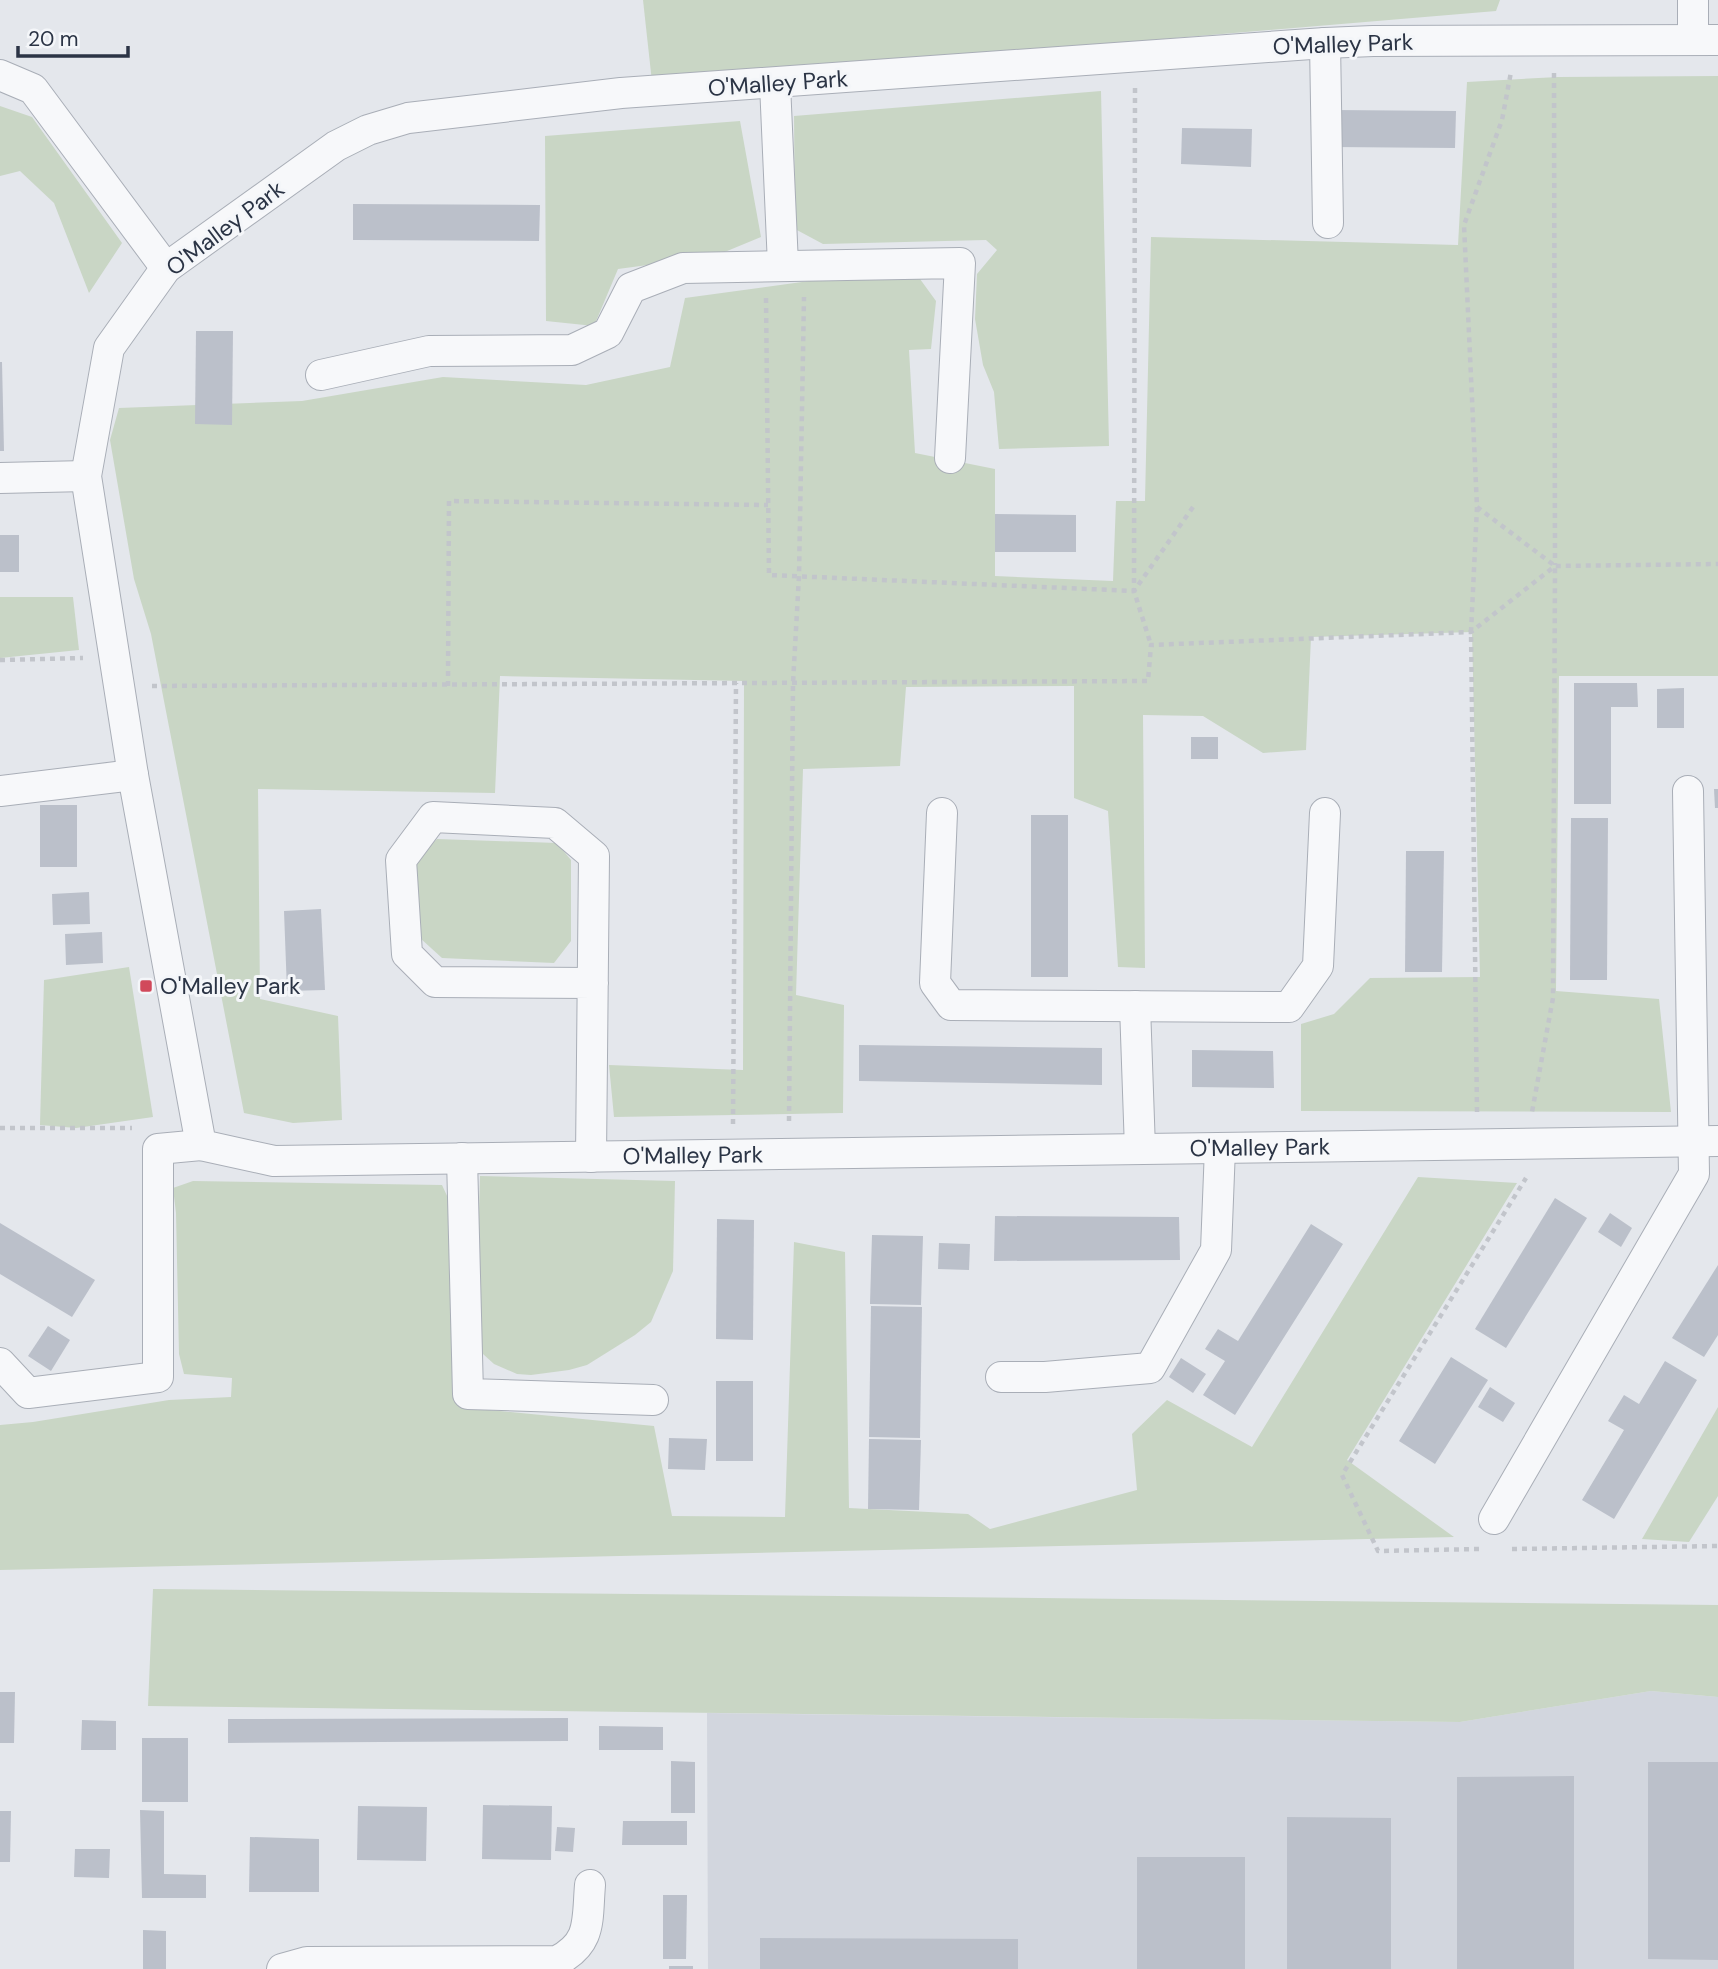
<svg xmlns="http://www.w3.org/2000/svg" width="1718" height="1969" viewBox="0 0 1718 1969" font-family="'DM Sans',sans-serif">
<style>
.built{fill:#d2d6de}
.green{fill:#c9d6c5}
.building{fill:#bbc0ca}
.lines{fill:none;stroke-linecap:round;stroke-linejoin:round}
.minor-casing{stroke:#a9aeb7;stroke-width:32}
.path{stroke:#c2c5cb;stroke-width:4.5;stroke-dasharray:5 5;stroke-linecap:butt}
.minor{stroke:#f7f8fa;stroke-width:30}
.poi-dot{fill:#d1495b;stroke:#f4f6f9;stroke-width:2.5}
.labels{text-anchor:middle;stroke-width:6;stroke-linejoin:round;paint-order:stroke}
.street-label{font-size:23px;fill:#2b3445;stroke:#f4f6f9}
.poi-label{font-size:23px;fill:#2b3445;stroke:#f4f6f9;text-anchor:start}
</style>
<rect width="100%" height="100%" fill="#e4e7ec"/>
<path class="built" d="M1651 1691 1718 1697V1969H708L707 1713 1460 1722Z"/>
<g class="green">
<path d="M643 0H1500L1496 11 652 82Z"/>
<path d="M1718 76V676H1559L1556 991 1659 999 1671 1112 1301 1111V1024L1334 1014 1370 978 1480 977 1472 632 1311 637 1306 750 1263 753 1203 716 1143 715 1145 968 1118 967 1108 811 1074 798V686L906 687 900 766 803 769 796 995 844 1005 843 1113 614 1117 609 1065 743 1070 744 681 500 676 495 793 258 789 260 999 338 1016 342 1120 293 1123 244 1113 151 634 134 579 110 440 119 408 302 401 443 377 586 385 670 367 685 298 860 274 895 273 920 279 936 301 931 349 909 350 915 453 995 469V576L1113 581 1116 501H1145L1151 237 1458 245 1467 82 1558 77Z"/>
<path d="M1101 91 1109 446 999 449 994 392 983 365 975 319 977 274 997 250 986 240 823 244 795 229 794 116Z"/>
<path d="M0 106 32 117 122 243 89 293 54 203 20 171 0 176Z"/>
<path d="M740 121 761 237 715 256 618 269 594 326 546 321 545 136Z"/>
<path d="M0 597H73L79 650 0 658Z"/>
<path d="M437 839 557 843 571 860V941L554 963 442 958 420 938 415 860Z"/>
<path d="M129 967 153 1117 76 1128 40 1125 44 980Z"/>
<path d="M480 1176 675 1181 673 1271 651 1322 635 1335 587 1365 569 1370 531 1375 517 1374 494 1364 483 1354 477 1343 476 1317Z"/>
<path d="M1418 1177 1517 1183 1347 1460 1454 1537 0 1570V1425L33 1422 169 1400 231 1397 232 1378 184 1374 179 1354 176 1213 173 1188 193 1181 442 1185 454 1211 459 1407 654 1426 672 1516 785 1517 794 1242 845 1252 849 1508 968 1514 990 1529 1137 1490 1132 1434 1167 1400 1252 1447Z"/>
<path d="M1718 1407V1496L1689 1542 1642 1539Z"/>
<path d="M153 1589 1718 1605V1697L1651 1691 1460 1722 148 1706Z"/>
</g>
<g class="building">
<path d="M1334 110 1456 111 1455 148 1334 147Z"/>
<path d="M1182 128 1252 129 1251 167 1181 164Z"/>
<path d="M353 204 540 205 539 241 353 240Z"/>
<path d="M196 331H233L232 425 195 424Z"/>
<path d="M0 362H2L4 451H0Z"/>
<path d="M995 514 1076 515V552H995Z"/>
<rect x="0" y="535" width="19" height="37"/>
<path d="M1574 683H1637L1638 707H1611V804H1574Z"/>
<path d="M1684 688V728H1657V689Z"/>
<rect x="1191" y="737" width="27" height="22"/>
<path d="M1714 789H1718V808H1715Z"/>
<rect x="40" y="805" width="37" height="62"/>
<rect x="1031" y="815" width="37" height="162"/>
<path d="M1571 818H1608L1607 980H1570Z"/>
<path d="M1406 851H1444L1442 972H1405Z"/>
<path d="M89 892 90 924 53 925 52 894Z"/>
<path d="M321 909 325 990 287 991 284 911Z"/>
<path d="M102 932 103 963 66 965 65 934Z"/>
<path d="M859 1045 1102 1048V1085L859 1081Z"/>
<path d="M1192 1050 1273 1051 1274 1088 1192 1087Z"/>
<path d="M1555 1198 1587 1218 1506 1348 1475 1329Z"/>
<path d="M1610 1213 1632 1228 1621 1247 1598 1232Z"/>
<path d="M995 1216 1179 1217 1180 1260 994 1261Z"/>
<path d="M717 1219 754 1220 753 1340 716 1339Z"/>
<path d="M0 1223 95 1280 72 1317 0 1274Z"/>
<path d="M1311 1224 1343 1244 1235 1415 1203 1395 1225 1361 1205 1349 1218 1329 1238 1341Z"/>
<path d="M872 1235 923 1236 921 1305 870 1304Z"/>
<path d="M939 1243 970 1244 969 1270 938 1269Z"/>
<path d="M1718 1265V1335L1704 1357 1672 1338Z"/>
<path d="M871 1306 922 1307 920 1438 869 1437Z"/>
<path d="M48 1326 70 1340 51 1371 28 1356Z"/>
<path d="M1451 1357 1488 1380 1435 1464 1399 1441Z"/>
<path d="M1181 1358 1206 1374 1193 1393 1169 1377Z"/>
<path d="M1665 1361 1697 1380 1614 1519 1582 1500 1624 1430 1608 1421 1624 1395 1639 1404Z"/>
<rect x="716" y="1381" width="37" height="80"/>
<path d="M1490 1387 1515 1403 1503 1422 1478 1407Z"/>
<path d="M669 1438 707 1439 705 1470 668 1469Z"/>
<path d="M869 1439 921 1440 919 1510 868 1509Z"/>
<path d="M0 1692H15L14 1743H0Z"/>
<path d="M568 1718V1741L228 1743V1719Z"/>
<path d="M82 1720 116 1721V1750H81Z"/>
<path d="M599 1726 663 1727V1750H599Z"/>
<rect x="142" y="1738" width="46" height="64"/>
<path d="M671 1761 695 1762V1813H671Z"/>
<path d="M1648 1762H1718V1960L1648 1959Z"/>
<path d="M1574 1776V1969H1457V1777Z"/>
<path d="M483 1805 552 1806 551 1860 482 1859Z"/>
<path d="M358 1806 427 1807 426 1861 357 1860Z"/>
<path d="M140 1810 164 1811V1874L206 1875V1898H142Z"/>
<path d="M0 1811H11L10 1862H0Z"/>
<path d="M1287 1817 1391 1818V1969H1287Z"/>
<path d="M623 1821H687V1845H622Z"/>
<path d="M557 1827 575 1828 573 1852 555 1851Z"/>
<path d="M250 1837 319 1839V1892H249Z"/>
<path d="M75 1849H110L109 1878 74 1877Z"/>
<rect x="1137" y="1857" width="108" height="112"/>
<path d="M663 1895H687L686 1959H663Z"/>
<path d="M143 1930 166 1931V1969H143Z"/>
<path d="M760 1938 1018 1939V1969H760Z"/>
<rect x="669" y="1966" width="24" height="3"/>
</g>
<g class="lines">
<g class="minor-casing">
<g id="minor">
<path d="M1693 40V0"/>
<path id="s1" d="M1718 40 1373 41 1325 43 621 93 408 118 368 130 336 146 166 268 109 348 86 476 133 775 201 1145 274 1161 1718 1141"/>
<path d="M1325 43 1328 223"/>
<path d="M0 75 33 89 166 268"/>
<path d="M775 84 783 265"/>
<path d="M321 375 429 351 572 350 608 333 631 288 683 268 960 263 950 458"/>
<path d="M0 478 86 476"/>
<path d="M0 791 133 775"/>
<path d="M942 813 935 983 951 1005 1289 1007 1318 966 1325 813"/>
<path d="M1135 1006 1140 1149"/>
<path d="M591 1157 594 856 555 823 433 817 401 860 407 954 435 982 593 983"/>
<path d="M462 1158 468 1394 653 1400"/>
<path d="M0 1363 28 1393 158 1377V1149L201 1145"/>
<path d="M1001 1377H1045L1150 1368 1216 1250 1220 1148"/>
<path d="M1494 1519 1694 1174 1688 791"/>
<path d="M282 1969 307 1962 557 1961C592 1943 587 1921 590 1885"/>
</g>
</g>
<g class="path">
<path d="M1554 73 1555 565"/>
<path d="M1135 88 1134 591 1151 645"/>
<path d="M766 298 769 575 1134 591 1193 507"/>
<path d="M1477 507 1555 566 1553 998 1532 1112"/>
<path d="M0 660 83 658"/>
<path d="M152 686 1148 681 1151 645 1471 632 1555 566 1718 564"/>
<path d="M448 686 449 501 768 505"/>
<path d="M1477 1112 1471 632 1477 507 1464 225 1502 120 1511 72"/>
<path d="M789 1121 793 683 799 576 804 297"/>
<path d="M733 1124 736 683"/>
<path d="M0 1128H132"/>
<path d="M1479 1549 1378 1551 1342 1475 1526 1178"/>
<path d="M1512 1549 1718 1546"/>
</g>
<use href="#minor" class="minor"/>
</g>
<rect class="poi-dot" x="139" y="979" width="14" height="14" rx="3.5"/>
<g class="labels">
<g class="street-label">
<text transform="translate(1343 44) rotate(-2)" y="8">O'Malley Park</text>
<text transform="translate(778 83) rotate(-4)" y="8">O'Malley Park</text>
<text transform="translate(225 228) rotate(-37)" y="8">O'Malley Park</text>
<text dy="8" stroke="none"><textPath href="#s1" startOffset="3568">O'Malley Park</textPath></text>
<text dy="8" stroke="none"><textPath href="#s1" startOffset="3001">O'Malley Park</textPath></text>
</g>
<g class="poi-label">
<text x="160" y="994">O'Malley Park</text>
</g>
</g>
<path d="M18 46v10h110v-10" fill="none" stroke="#2b3445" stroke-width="3.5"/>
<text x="28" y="46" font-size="21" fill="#2b3445" stroke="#f4f6f9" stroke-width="5" paint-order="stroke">20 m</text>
</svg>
